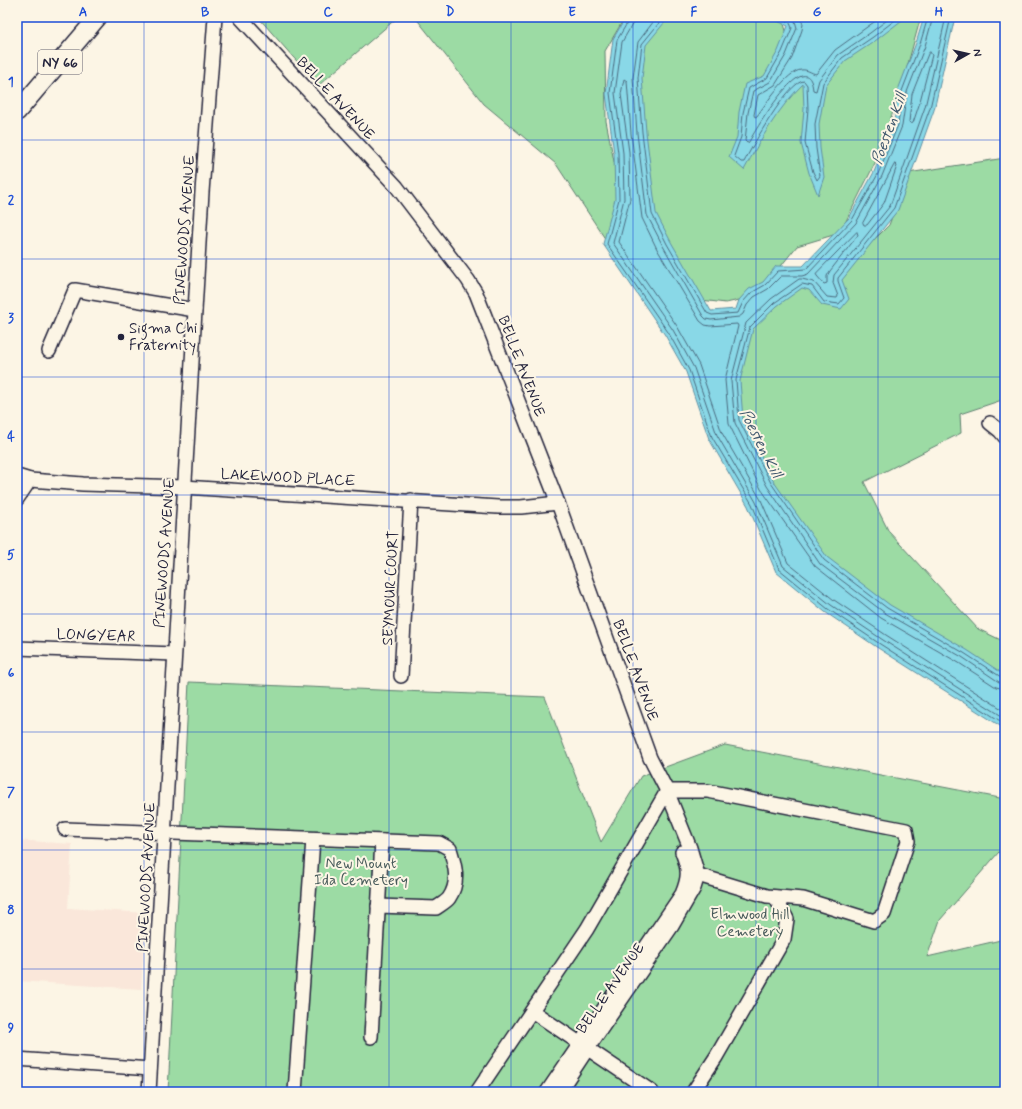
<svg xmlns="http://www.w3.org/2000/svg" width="1022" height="1109" viewBox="0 0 1022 1109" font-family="Mynerve,sans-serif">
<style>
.built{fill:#fae7da}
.green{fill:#9cdba4;stroke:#5f7e70}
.water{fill:#89d8e7;stroke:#608fa2}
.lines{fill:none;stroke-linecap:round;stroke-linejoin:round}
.shore{stroke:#4b6b80;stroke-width:1}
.minor-casing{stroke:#22223b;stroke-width:16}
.major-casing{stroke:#22223b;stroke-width:20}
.minor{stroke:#fcf5e5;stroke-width:13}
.major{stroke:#fcf5e5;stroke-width:17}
.grid{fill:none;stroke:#1d4ed8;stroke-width:1;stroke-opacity:0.55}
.poi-dot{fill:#22223b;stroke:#fcf5e5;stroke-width:1.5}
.labels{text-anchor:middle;stroke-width:4;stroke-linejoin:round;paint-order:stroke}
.shield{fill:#fcf5e5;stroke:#63616e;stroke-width:1}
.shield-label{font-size:14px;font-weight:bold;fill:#22223b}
.street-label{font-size:15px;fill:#22223b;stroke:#fcf5e5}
.poi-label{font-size:15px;fill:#22223b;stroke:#fcf5e5;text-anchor:start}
.park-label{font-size:15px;fill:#475a5a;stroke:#fcf5e5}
.water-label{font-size:16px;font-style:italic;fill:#41596f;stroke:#fcf5e5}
.neatline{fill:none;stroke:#1d4ed8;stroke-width:1.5}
.grid-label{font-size:13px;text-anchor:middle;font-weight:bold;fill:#1d4ed8}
</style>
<rect width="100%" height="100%" fill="#fcf5e5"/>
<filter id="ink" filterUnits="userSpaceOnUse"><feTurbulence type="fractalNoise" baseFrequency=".025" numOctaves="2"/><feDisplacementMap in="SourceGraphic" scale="8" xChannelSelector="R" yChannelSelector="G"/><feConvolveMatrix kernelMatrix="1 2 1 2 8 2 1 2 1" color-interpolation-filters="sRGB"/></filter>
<g filter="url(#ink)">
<path class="built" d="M17 840 72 844 68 908 146 913 141 989 17 981Z"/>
<g class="green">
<path d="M258 17H398L319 85 293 57Z"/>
<path d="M415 17H625L605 51 606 121 623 207 646 301 556 164 484 104Z"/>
<path d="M667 17H776L783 21 802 82 900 18 920 20 901 89 875 163 840 233 797 246 757 296 726 303 675 297 650 239 637 84 645 42Z"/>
<path d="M1005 158V399L960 414 961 433 864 482 889 532 978 629 1005 642V686L912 631 821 554 774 490 740 421 735 381 750 327 801 286 839 275 889 225 908 173Z"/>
<path d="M189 682 545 697 601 842 641 776 725 745 1005 799V845L940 920 927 957 1005 939V1092H168Z"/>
</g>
<g class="water">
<path d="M626 17H669L646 45 642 78 646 132 656 213 671 242 711 311 736 309 739 300 749 289 763 282 776 266H803L849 218 874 172 894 123 898 90 916 43 924 17H955L934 110 898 210 842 280 849 299 841 309 822 305 809 290 802 288 777 306 753 329 740 381 743 419 774 482 827 557 890 605 967 650 1005 675V729L878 648 825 612 776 572 748 506 709 439 686 372 665 335 603 244 615 199 614 153 606 94 613 39Z"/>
<path d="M769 17H906L875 41 845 61 826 85 819 124 820 148 824 177 818 195 809 173 801 143 804 109 803 84C778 108 761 139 744 170L729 157 737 137 739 112 745 84 764 76 778 51 788 26Z"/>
</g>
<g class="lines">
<g class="shore">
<path d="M629 17V20L617 40 610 93 618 153 619 199 607 244 668 332 689 370 712 437 752 504 779 569 828 609 880 644 1005 724"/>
<path d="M634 17 633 23 622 42 615 93 623 153 624 199 613 243 673 330 694 368 717 435 756 502 783 566 831 605 883 640 1005 718"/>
<path d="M657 17 638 42 633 78 637 133 647 215 663 246 703 316 706 319 711 320 739 317 743 314 747 305 754 297 768 289 781 276H802L808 274 856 223 882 176 902 126 907 92 925 46 933 17"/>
<path d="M664 17 642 44 638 78 642 132 652 214 667 244 707 313 712 315 738 313 743 302 751 293 765 285 778 271 806 269 852 220 878 174 898 125 902 91 920 44 928 17"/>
<path d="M778 17 790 23 792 28 782 52 767 78 749 88 743 113 741 137 734 156 741 162H744C752 147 788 81 804 81L807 85 808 109 805 143 813 172 817 180 820 176 816 148 815 124 823 83 842 58 873 37 899 17"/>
<path d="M790 17 795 21 797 28 786 55 770 82 753 91 748 113 745 141 747 143 749 142C754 132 808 41 813 90L816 91 819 80 838 55 870 33 891 17"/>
<path d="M800 17 803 24 802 30 792 58 775 85 758 95 754 115 755 117 757 116C765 105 787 71 801 70 807 69 811 73 816 74L835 50 881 17"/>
<path d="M946 17 925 107 890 206 834 275 833 283 838 296 837 298 827 297 814 282 802 279H799L771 299 746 323 731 381 735 423 767 486 820 564 885 613 962 657 999 682 1005 683"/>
<path d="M951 17 930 108 894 208 838 278V281L844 298 839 304 824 302 812 286 802 284 774 303 750 327 736 380 739 420 771 483 824 560 887 608 964 653 1001 677 1005 678"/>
<path d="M930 52 932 55 919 105 913 123 911 124 909 122 912 94 928 54Z"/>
<path d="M895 164 897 166 884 203 867 225H864L863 223Z"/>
<path d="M857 232 858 235 830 271 827 276V283L824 284 817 276 816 274Z"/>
<path d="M1005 689 996 687 959 663 881 618 815 566 761 489 729 424 725 380 738 326 737 324 710 326 705 325 700 321 657 249 642 218 631 133 627 81 624 79 621 94 629 152 630 199 619 242 677 326 699 365 722 433 761 500 788 563 834 600 886 635 1005 711"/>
</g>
<g class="minor-casing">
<g id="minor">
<path d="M240 17 397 187 468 280 476 293 558 503 650 758 667 791 690 848 698 875 694 888 672 926 588 1048 559 1092"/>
<path d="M49 351 75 290 195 310"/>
<path d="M990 423 1000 431 1005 437"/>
<path d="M17 476 30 480 83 484 184 487 498 507H521L558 503"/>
<path d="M17 499 30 480"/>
<path d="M17 648 174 654"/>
<path d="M401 676 411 500"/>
<path d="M65 829 439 843 450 849C455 865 460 882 449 898 446 902 440 905 436 908L378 906"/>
<path d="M532 1011 652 1092"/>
<path d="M371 1037 382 841"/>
<path d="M17 1059 150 1069"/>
<path d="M149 1092 202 192 215 17"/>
<path d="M295 1092 313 839"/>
<path d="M477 1092 587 929 667 791H708L906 830 908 841 884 914 874 921 803 899 767 896 698 875 690 878"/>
<path d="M547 1092 682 894C689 877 689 870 682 852"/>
<path d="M693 1092 716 1057 784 939 787 919 775 897"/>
</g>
</g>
<g class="major-casing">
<path id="major" d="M17 112 98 17"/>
</g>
<use href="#minor" class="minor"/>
<use href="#major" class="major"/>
</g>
</g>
<path class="grid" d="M144 17V1092M266 17V1092M389 17V1092M511 17V1092M633 17V1092M756 17V1092M878 17V1092M17 140H1005M17 259H1005M17 377H1005M17 495H1005M17 614H1005M17 732H1005M17 850H1005M17 969H1005"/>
<circle class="poi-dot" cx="121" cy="337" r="4"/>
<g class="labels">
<rect class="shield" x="38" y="50" width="44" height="24" rx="3"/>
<g class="shield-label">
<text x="60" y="67">NY 66</text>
</g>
<g class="street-label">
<text transform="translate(336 98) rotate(47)" y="5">BELLE AVENUE</text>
<text transform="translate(184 230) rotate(-86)" y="5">PINEWOODS AVENUE</text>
<text transform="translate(522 366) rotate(69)" y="5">BELLE AVENUE</text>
<text transform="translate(288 477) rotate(3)" y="5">LAKEWOOD PLACE</text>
<text transform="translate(164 553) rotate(-86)" y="5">PINEWOODS AVENUE</text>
<text transform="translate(390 588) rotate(-87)" y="5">SEYMOUR COURT</text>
<text transform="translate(96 635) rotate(2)" y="5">LONGYEAR</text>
<text transform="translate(636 670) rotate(70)" y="5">BELLE AVENUE</text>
<text transform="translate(146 877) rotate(-87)" y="5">PINEWOODS AVENUE</text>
<text transform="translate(610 988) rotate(-55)" y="5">BELLE AVENUE</text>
</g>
<g class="poi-label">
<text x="129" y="333">Sigma Chi<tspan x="129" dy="17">Fraternity</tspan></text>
</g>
<g class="park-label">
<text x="361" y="868">New Mount<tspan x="361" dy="17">Ida Cemetery</tspan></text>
<text x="750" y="919">Elmwood Hill<tspan x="750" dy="17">Cemetery</tspan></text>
</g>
<g class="water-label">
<text transform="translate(888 128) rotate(-70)" y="6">Poesten Kill</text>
<text transform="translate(762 443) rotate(63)" y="6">Poesten Kill</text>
</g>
</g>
<rect width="1022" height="1109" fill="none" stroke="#fcf5e5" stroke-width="44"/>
<g transform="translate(968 54) rotate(82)" stroke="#fcf5e5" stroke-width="3" paint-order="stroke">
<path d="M0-3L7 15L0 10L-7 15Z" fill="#22223b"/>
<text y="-6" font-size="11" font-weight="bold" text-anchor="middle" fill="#22223b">N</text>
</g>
<rect x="22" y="22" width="978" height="1065" class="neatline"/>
<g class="grid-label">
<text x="83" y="16">A</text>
<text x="205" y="16">B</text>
<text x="328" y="16">C</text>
<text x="450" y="16">D</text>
<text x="572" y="16">E</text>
<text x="694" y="16">F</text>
<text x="817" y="16">G</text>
<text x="939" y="16">H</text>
<text x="11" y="86">1</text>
<text x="11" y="204">2</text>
<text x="11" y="322">3</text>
<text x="11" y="441">4</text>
<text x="11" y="559">5</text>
<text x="11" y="677">6</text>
<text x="11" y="796">7</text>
<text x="11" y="914">8</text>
<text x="11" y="1032">9</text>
</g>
</svg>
